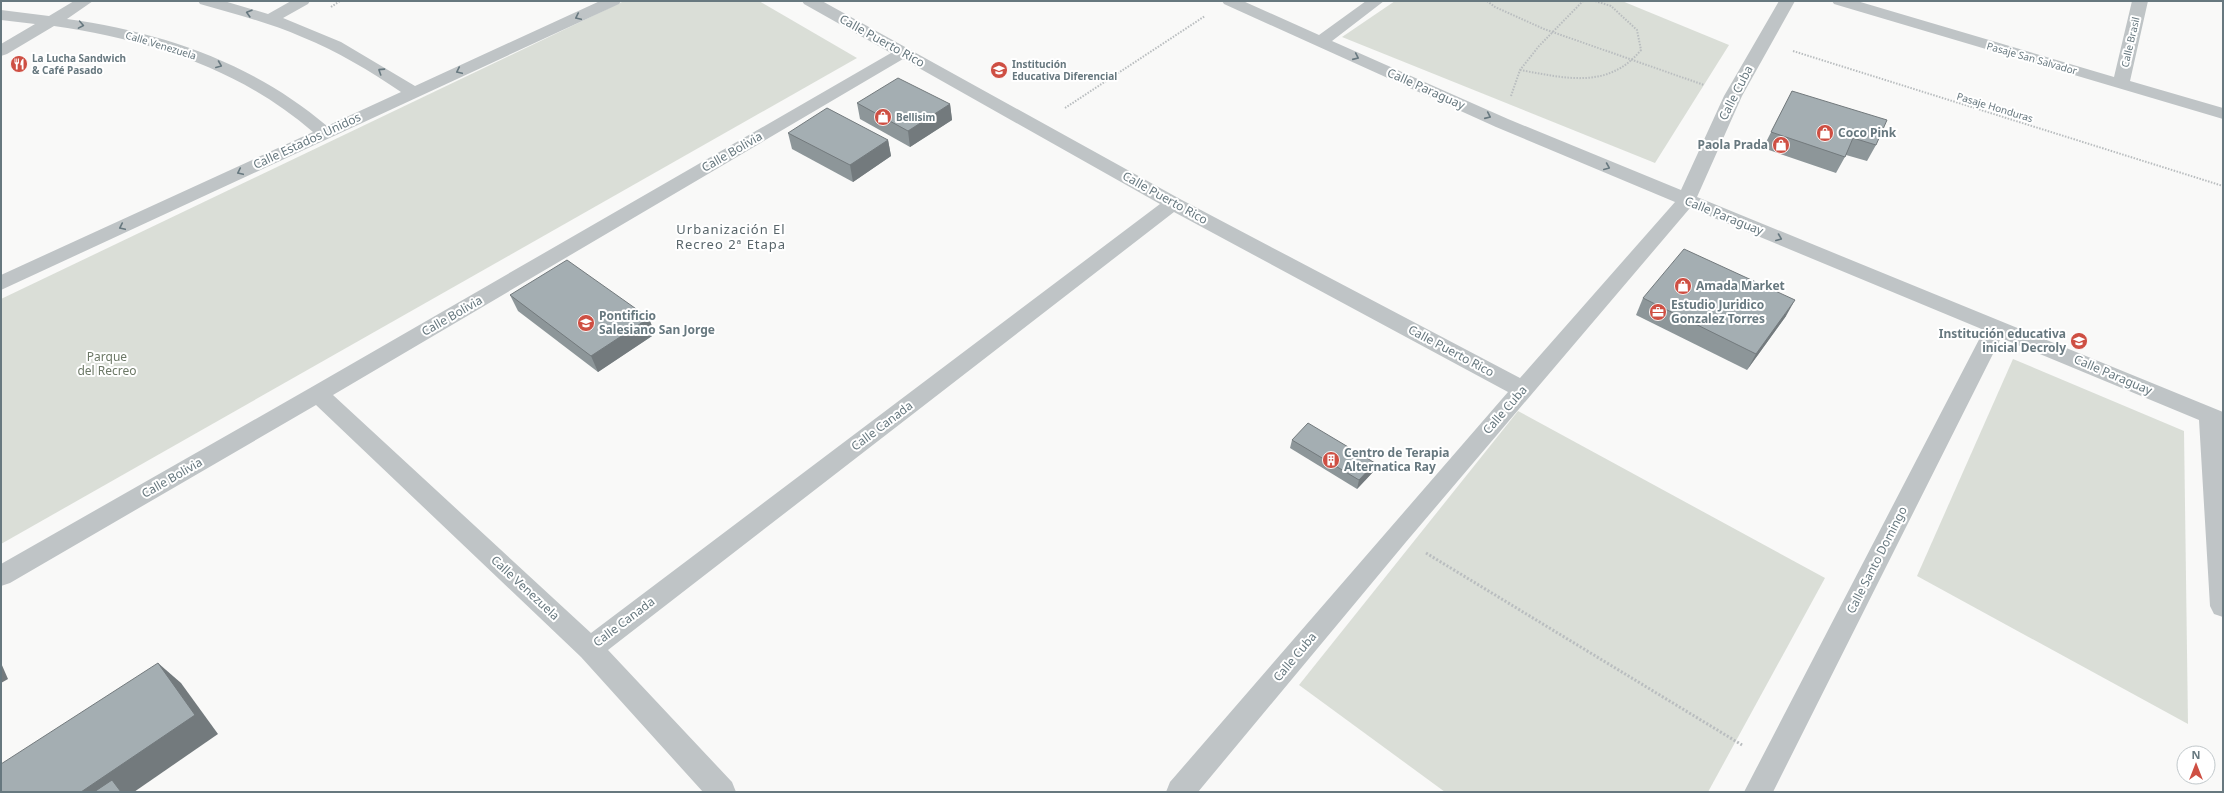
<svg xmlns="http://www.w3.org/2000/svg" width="2224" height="793" viewBox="0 0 2224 793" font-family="'Noto Sans',sans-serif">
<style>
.green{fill:#daded7}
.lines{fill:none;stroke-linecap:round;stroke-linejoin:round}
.path-far1{stroke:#b9bdbf;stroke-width:2;stroke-dasharray:1.5 1.5;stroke-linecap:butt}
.path{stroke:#b9bdbf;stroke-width:3;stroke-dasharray:2 2;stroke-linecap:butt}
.minor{fill:#bfc4c6;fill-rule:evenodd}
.wall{fill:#8d9699}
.shaded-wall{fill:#737a7d}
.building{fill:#a4aeb2;stroke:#737a7d}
.oneway{stroke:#67787f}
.labels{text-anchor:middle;stroke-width:4;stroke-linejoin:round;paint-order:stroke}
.far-street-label{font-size:10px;fill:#67787f;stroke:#fff}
.far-poi-label{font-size:10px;font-weight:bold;fill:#67787f;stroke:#fff;text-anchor:start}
.street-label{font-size:12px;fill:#67787f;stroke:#fff}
.poi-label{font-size:12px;font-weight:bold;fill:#67787f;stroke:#fff;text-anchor:start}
.park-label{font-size:12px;fill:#6c7866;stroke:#fff}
.neighbourhood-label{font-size:13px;letter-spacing:1px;fill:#59666b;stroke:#fff}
</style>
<rect width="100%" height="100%" fill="#f9f9f8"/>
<g class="green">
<path d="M624 1H759L857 58 1 544V299Z"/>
<path d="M1395 1H1622L1729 45 1655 163 1342 37Z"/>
<path d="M2013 359 2184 431 2188 724 1917 576Z"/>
<path d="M1518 411 1825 578 1708 792H1445L1299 685Z"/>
</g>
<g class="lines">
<g class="path-far1">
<path d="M1487 1 1495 7 1544 29 1704 85"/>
<path d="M331 7 340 1"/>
<path d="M1793 51 2223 186"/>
<path d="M1520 70C1565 78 1608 90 1641 50L1637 30 1611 6 1595 1"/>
<path d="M1511 96 1520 70 1539 46 1583 1"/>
<path d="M1065 108 1205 16"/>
</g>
<path class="path" d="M1426 553 1742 745"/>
<g class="minor">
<path d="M74 1H93L67 19C162 32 253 63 327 126L401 92C370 71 337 51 302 37 270 23 235 14 200 4L198 1H224L268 14 291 1H310L308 4 283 18 341 42 415 86 600 1H621L619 4 1 290V275L313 132C239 68 149 40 54 26L7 54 1 56V44L35 24 1 20V10L49 16Z"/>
<path d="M802 1H822L1180 199 1520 378 1675 202 1496 127 1224 4 1222 1H1243L1319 35 1366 1H1384L1332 41 1508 119 1681 190 1724 96 1779 1H1795L1742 96 1697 197 2223 412V617L2214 614 2210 606 2199 420 2001 338 1773 792H1744L1984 330 1690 208 1406 542 1198 792H1166L1170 782 1508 392 1174 212 608 650 732 782 736 792H703L581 657 316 405 10 583 1 586V564L310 388 891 53 804 4ZM903 59 1160 204 591 633 333 395Z"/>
<path d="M1832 1H1857L2114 77 2132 1H2148L2130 81 2223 108V119L1834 4Z"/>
</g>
</g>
<g class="wall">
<path d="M1792 91 1876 145 1867 161 1846 155 1836 173 1763 148Z"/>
<path d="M857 103 950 104 952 120 910 147 860 119Z"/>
<path d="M788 133 888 140 891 156 853 182 792 149Z"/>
<path d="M510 295 655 334 598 372 518 311Z"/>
<path d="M1643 298 1786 316 1747 370 1636 315Z"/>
<path d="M1292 440 1375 463 1373 472 1357 489 1290 448Z"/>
</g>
<g class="shaded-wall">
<path d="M950 104 952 120 910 147 908 131Z"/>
<path d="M888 140 891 156 853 182 850 165Z"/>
<path d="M1795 300 1786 316 1747 370 1756 354Z"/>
<path d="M649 318 655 334 598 372 591 356Z"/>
<path d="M1375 463 1373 472 1357 489 1359 480Z"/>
<path d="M1 663 8 679 1 683Z"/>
<path d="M158 663 181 683 218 734 134 792H81Z"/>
</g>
<g class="building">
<path d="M898 78 950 104 908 131 857 103Z"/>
<path d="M1792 91 1887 120 1876 145 1853 138 1845 157 1771 132Z"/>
<path d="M827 108 888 140 850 165 788 133Z"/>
<path d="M1684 249 1795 300 1756 354 1643 298Z"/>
<path d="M567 260 649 318 591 356 510 295Z"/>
<path d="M1308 423 1375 463 1359 480 1292 440Z"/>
<path d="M158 663 195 715 81 792H1V764Z"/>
<path d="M112 780 121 792H94Z"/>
</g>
<defs><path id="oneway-chevron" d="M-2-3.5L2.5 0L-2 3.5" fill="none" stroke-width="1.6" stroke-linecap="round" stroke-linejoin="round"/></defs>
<g class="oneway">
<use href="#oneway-chevron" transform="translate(249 13) rotate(-164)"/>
<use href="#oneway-chevron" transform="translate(578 17) rotate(155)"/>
<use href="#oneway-chevron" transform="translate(81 25) rotate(10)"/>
<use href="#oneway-chevron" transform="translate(1356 57) rotate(24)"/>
<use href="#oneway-chevron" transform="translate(219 65) rotate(22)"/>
<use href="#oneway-chevron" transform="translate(381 71) rotate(-147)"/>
<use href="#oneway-chevron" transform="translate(459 71) rotate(155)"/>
<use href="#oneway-chevron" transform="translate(1488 116) rotate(24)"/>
<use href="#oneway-chevron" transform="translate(1607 167) rotate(23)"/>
<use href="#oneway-chevron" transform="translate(240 172) rotate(155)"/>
<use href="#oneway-chevron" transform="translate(122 227) rotate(155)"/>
<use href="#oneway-chevron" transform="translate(1779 238) rotate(22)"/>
</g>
<defs>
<g id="restaurant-disc" transform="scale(0.9)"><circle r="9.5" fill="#ce4f43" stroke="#fff"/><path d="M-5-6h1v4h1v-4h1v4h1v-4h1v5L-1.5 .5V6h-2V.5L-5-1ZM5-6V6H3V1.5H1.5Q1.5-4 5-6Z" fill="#fff"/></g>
<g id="school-disc" transform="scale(0.9)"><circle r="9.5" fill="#ce4f43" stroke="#fff"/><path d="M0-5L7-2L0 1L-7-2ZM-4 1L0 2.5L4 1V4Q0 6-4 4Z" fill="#fff"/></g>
<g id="shop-disc" transform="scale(0.9)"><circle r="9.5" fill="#ce4f43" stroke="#fff"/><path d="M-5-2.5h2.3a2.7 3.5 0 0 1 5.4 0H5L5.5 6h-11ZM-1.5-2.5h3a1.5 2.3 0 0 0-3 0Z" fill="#fff"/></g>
<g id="office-disc" transform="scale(0.9)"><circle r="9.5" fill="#ce4f43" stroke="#fff"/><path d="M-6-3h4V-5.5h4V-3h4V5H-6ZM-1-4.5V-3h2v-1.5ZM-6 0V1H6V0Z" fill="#fff"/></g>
<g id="building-disc" transform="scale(0.9)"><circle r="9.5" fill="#ce4f43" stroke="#fff"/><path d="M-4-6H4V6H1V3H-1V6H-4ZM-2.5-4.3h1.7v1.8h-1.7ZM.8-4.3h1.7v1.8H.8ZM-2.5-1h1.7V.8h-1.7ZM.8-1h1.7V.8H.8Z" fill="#fff"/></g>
</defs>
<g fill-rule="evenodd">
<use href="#restaurant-disc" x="19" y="64"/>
<use href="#school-disc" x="999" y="70"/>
<use href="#shop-disc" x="883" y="117"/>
<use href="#shop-disc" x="1825" y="133"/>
<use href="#shop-disc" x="1781" y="145"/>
<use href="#shop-disc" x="1683" y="286"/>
<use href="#office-disc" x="1658" y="312"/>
<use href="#school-disc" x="586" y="323"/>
<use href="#school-disc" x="2079" y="341"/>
<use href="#building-disc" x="1331" y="460"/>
</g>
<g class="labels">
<g class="far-street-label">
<text transform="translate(2130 42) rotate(-77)" y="4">Calle Brasil</text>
<text transform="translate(161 45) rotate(17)" y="4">Calle Venezuela</text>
<text transform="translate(2032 58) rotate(16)" y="4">Pasaje San Salvador</text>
<text transform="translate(1995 107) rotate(17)" y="4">Pasaje Honduras</text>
</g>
<g class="far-poi-label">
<text x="32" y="62">La Lucha Sandwich<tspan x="32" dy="12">&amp; Café Pasado</tspan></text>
<text x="1012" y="68">Institución<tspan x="1012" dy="12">Educativa Diferencial</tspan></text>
<text x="896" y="121">Bellisim</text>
</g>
<g class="street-label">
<text transform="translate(882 41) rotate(29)" y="4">Calle Puerto Rico</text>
<text transform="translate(1426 89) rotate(24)" y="4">Calle Paraguay</text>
<text transform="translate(1736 93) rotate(-63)" y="4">Calle Cuba</text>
<text transform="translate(307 141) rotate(-25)" y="4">Calle Estados Unidos</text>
<text transform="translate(732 152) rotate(-30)" y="4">Calle Bolivia</text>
<text transform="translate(1165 198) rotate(29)" y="4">Calle Puerto Rico</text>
<text transform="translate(1724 216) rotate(22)" y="4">Calle Paraguay</text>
<text transform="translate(452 316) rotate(-30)" y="4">Calle Bolivia</text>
<text transform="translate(1451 351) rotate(28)" y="4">Calle Puerto Rico</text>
<text transform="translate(2113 375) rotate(23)" y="4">Calle Paraguay</text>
<text transform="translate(1505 410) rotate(-49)" y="4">Calle Cuba</text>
<text transform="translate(882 426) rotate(-37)" y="4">Calle Canada</text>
<text transform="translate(172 478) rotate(-30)" y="4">Calle Bolivia</text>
<text transform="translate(1877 560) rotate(-63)" y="4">Calle Santo Domingo</text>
<text transform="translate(525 588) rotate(43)" y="4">Calle Venezuela</text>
<text transform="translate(624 622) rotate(-37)" y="4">Calle Canada</text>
<text transform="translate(1295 657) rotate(-50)" y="4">Calle Cuba</text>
</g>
<g class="poi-label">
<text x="1838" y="137">Coco Pink</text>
<text x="1768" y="149" text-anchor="end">Paola Prada</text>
<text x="1696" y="290">Amada Market</text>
<text x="1671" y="309">Estudio Juridico<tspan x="1671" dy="14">Gonzalez Torres</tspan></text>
<text x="599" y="320">Pontificio<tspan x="599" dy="14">Salesiano San Jorge</tspan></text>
<text x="2066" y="338" text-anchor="end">Institución educativa<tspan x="2066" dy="14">inicial Decroly</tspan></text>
<text x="1344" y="457">Centro de Terapia<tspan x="1344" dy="14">Alternatica Ray</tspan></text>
</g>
<g class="park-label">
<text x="107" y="361">Parque<tspan x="107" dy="14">del Recreo</tspan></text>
</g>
<g class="neighbourhood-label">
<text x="731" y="234">Urbanización El<tspan x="731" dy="15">Recreo 2ª Etapa</tspan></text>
</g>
</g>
<rect width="2224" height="793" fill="none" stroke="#67787f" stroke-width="4"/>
<g transform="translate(2196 765)"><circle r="19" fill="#ffffff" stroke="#c2c9cc"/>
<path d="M0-3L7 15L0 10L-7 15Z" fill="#ce4f43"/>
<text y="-6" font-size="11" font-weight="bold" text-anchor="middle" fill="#67787f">N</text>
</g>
</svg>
